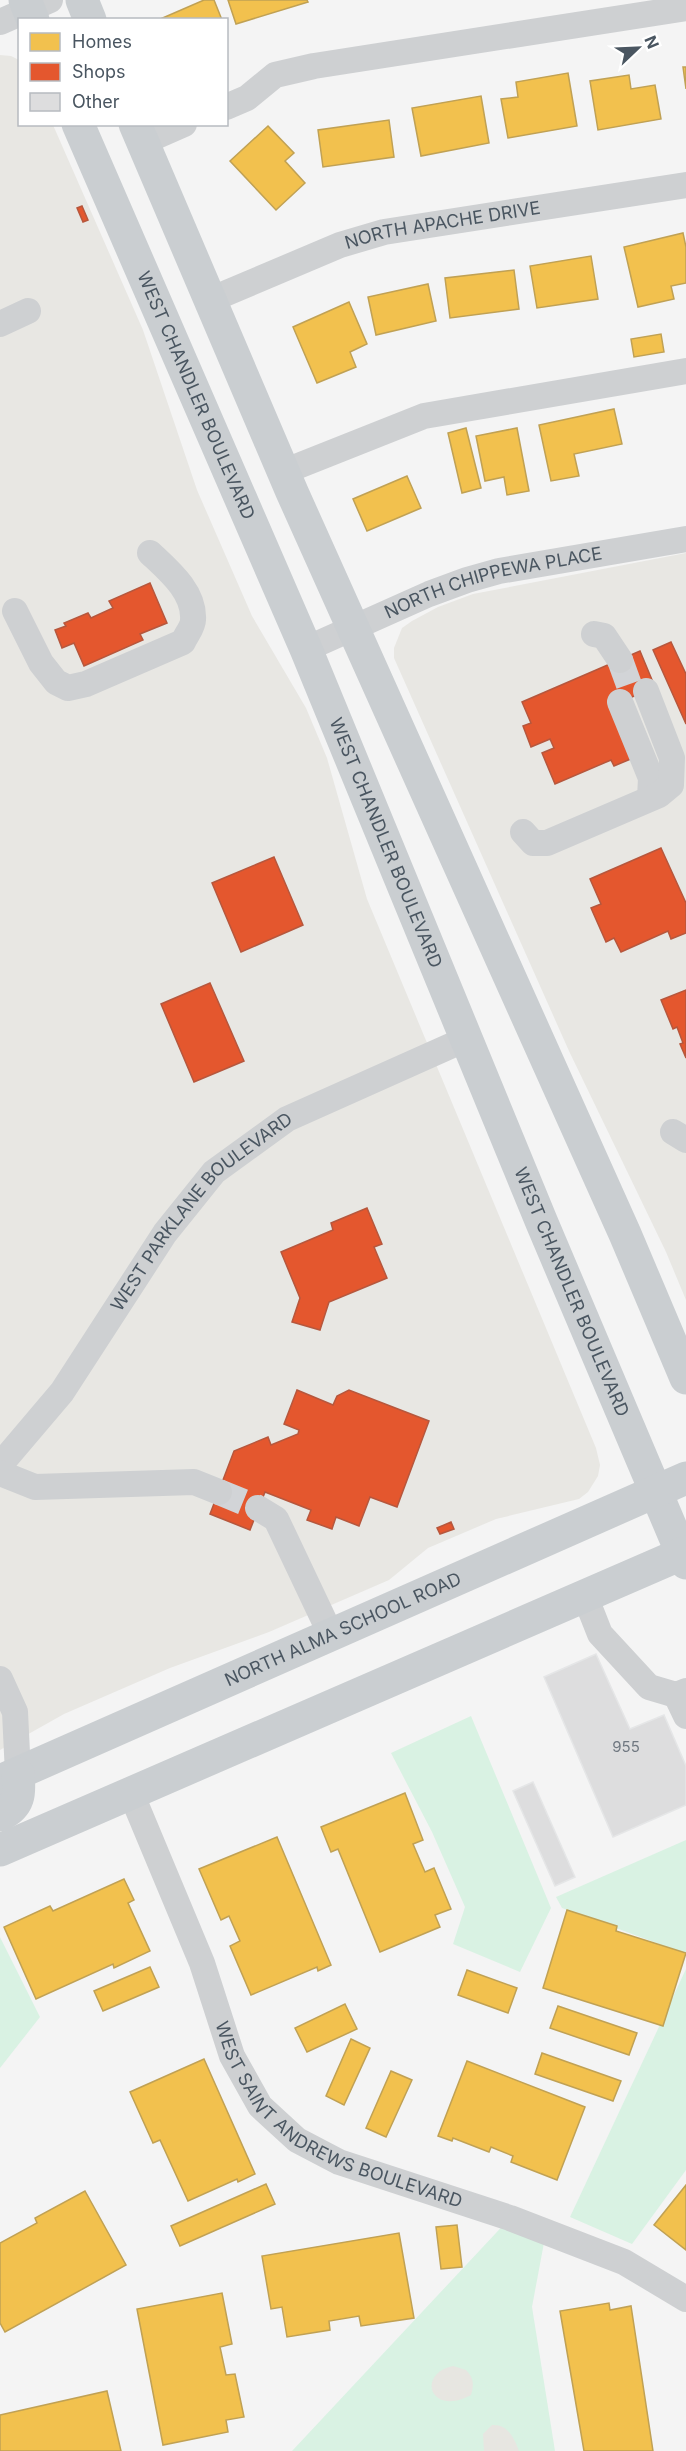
<svg xmlns="http://www.w3.org/2000/svg" width="686" height="2451" viewBox="0 0 686 2451" font-family="Inter,sans-serif">
<style>
.commercial{fill:#e8e7e3}
.green{fill:#d9f2e3}
.sand{fill:#e7e6e1}
.homes{fill:#f2c14e;stroke:#c0a154;stroke-width:1.5}
.shops{fill:#e4572e;stroke:#b6573d;stroke-width:1.5}
.building{fill:#ddddde;stroke:#e5e6e7;stroke-width:1.5}
.lines{fill:none;stroke-linecap:round;stroke-linejoin:round}
.minor-tunnel{stroke:#d2d4d7;stroke-width:26;stroke-dasharray:26 13;stroke-linecap:butt}
.minor{stroke:#ced0d2;stroke-width:26}
.major{stroke:#caced1;stroke-width:33}
.labels{text-anchor:middle;stroke-width:6;stroke-linejoin:round;paint-order:stroke}
.number-label{font-size:15px;fill:#707881}
.street-label{font-size:18px;fill:#4a5661;stroke:#fff}
</style>
<rect width="100%" height="100%" fill="#f4f4f4"/>
<g class="commercial">
<path d="M0 55 11 56 19 60 20 124 53 125 143 330 197 490 252 616 306 708 327 758 367 899 596 1448 600 1465 598 1476 588 1492 579 1499 496 1519 428 1548 389 1580 269 1632 170 1668 64 1714 0 1750Z"/>
<path d="M686 553V1300L666 1252 569 1051 394 658V648L402 628 412 621 438 607 473 594Z"/>
</g>
<g class="green">
<path d="M471 1716 551 1908 520 1972 453 1944 465 1907 432 1832 391 1753Z"/>
<path d="M686 1840V1954L562 1908 556 1897Z"/>
<path d="M0 1937 40 2017 0 2068Z"/>
<path d="M686 1969V2170L632 2244 570 2217Z"/>
<path d="M510 2218 546 2232 532 2307 555 2451H292Z"/>
</g>
<g class="sand">
<path d="M453 2366 466 2370C474 2378 474 2385 471 2395 430 2417 416 2374 453 2366Z"/>
<path d="M492 2425C508 2424 514 2438 519 2451H484L483 2434Z"/>
</g>
<g class="homes">
<path d="M204 0H214L222 20H158Z"/>
<path d="M228 0H307L308 2 236 24Z"/>
<path d="M683 67H686V89Z"/>
<path d="M568 73 577 126 508 138 501 99 518 97 516 82Z"/>
<path d="M629 75 631 89 655 85 661 119 598 130 590 81Z"/>
<path d="M481 96 489 143 421 156 412 108Z"/>
<path d="M389 120 394 157 323 167 318 130Z"/>
<path d="M268 126 294 153 285 161 305 183 276 210 230 161Z"/>
<path d="M683 233 686 247V283L671 286 674 299 638 307 624 247Z"/>
<path d="M591 256 598 299 537 308 530 266Z"/>
<path d="M514 270 519 309 450 318 445 278Z"/>
<path d="M428 284 436 321 376 335 368 297Z"/>
<path d="M349 302 367 344 350 352 356 367 317 383 293 327Z"/>
<path d="M661 334 664 352 634 357 631 339Z"/>
<path d="M614 409 622 444 574 454 579 476 551 481 539 425Z"/>
<path d="M466 428 481 488 462 493 448 433Z"/>
<path d="M517 428 529 491 507 495 504 477 485 481 476 436Z"/>
<path d="M407 476 421 508 367 531 353 499Z"/>
<path d="M405 1793 423 1840 413 1844 425 1872 434 1868 451 1909 435 1915 440 1927 380 1952 338 1849 331 1852 321 1827Z"/>
<path d="M277 1837 331 1965 318 1971 317 1967 251 1995 230 1946 240 1941 229 1916 221 1920 199 1869Z"/>
<path d="M124 1879 134 1900 128 1903 150 1951 114 1968 113 1964 36 1999 4 1927 50 1906 53 1911Z"/>
<path d="M567 1910 617 1926 616 1931 686 1953 663 2026 543 1988Z"/>
<path d="M150 1967 159 1987 103 2011 94 1991Z"/>
<path d="M467 1970 517 1988 508 2013 458 1995Z"/>
<path d="M345 2004 357 2029 307 2052 295 2028Z"/>
<path d="M558 2006 637 2033 629 2055 550 2028Z"/>
<path d="M351 2039 370 2048 344 2105 326 2096Z"/>
<path d="M542 2053 621 2081 613 2101 535 2074Z"/>
<path d="M204 2059 255 2174 238 2182 237 2179 188 2201 160 2140 153 2143 130 2092Z"/>
<path d="M467 2061 585 2107 557 2180 511 2162 513 2156 491 2147 489 2152 453 2138 452 2141 438 2136Z"/>
<path d="M391 2071 412 2080 386 2137 366 2128Z"/>
<path d="M266 2184 275 2204 180 2246 171 2226Z"/>
<path d="M686 2185V2250L654 2225Z"/>
<path d="M85 2191 126 2265 5 2332 0 2323V2243L37 2223 35 2218Z"/>
<path d="M457 2225 462 2267 441 2269 436 2227Z"/>
<path d="M399 2233 414 2318 361 2326 359 2316 329 2321 330 2330 287 2337 282 2307 271 2309 262 2256Z"/>
<path d="M222 2293 232 2344 220 2347 226 2375 235 2374 244 2417 226 2420 228 2432 163 2445 137 2309Z"/>
<path d="M609 2303 610 2310 631 2306 653 2451H584L560 2311Z"/>
<path d="M107 2391 121 2451H0V2415Z"/>
</g>
<g class="shops">
<path d="M82 206 88 220 83 222 77 208Z"/>
<path d="M150 583 167 623 140 634 143 640 84 666 74 643 62 648 55 630 66 626 64 623 88 613 91 618 113 608 109 601Z"/>
<path d="M671 642 686 674V724L653 650Z"/>
<path d="M640 651 655 687 611 706 633 758 614 766 611 760 555 784 542 753 554 748 550 739 531 747 523 726 531 723 522 702Z"/>
<path d="M661 848 686 903V933L671 939 668 931 621 952 614 938 606 942 591 908 601 904 590 879Z"/>
<path d="M274 857 303 925 241 952 212 883Z"/>
<path d="M210 983 244 1061 194 1082 161 1004Z"/>
<path d="M686 990V1058L680 1044 683 1043 677 1027 673 1029 661 1000Z"/>
<path d="M367 1208 382 1244 374 1247 387 1278 329 1302 320 1330 292 1322 300 1298 281 1252 333 1230 331 1223Z"/>
<path d="M297 1390 333 1405 337 1396 349 1390 429 1421 397 1507 370 1497 359 1526 336 1517 332 1529 307 1520 311 1510 265 1492 250 1530 210 1514 234 1451 268 1437 271 1445 298 1434 299 1430 284 1424Z"/>
<path d="M451 1522 454 1529 440 1534 437 1528Z"/>
</g>
<g class="building">
<path d="M596 1654 630 1729 664 1715 686 1766V1805L613 1837 544 1677Z"/>
<path d="M533 1782 575 1877 555 1886 513 1791Z"/>
</g>
<g class="lines">
<g class="minor-tunnel">
<path d="M620 660 633 696"/>
<path d="M219 1492 258 1508"/>
</g>
<g class="minor">
<path d="M0 22 50 0"/>
<path d="M226 107 247 98 275 75 314 66 686 8"/>
<path d="M143 142 184 124"/>
<path id="s1" d="M210 300 340 245 384 232 686 185"/>
<path d="M0 324 28 311"/>
<path d="M283 472 424 416 686 371"/>
<path d="M15 611 41 663 56 682 68 688 86 684 183 642C186 635 193 627 193 620 195 592 168 570 150 553"/>
<path d="M594 634 604 636 620 660"/>
<path id="s2" d="M306 649 429 594 467 580 499 571 686 539"/>
<path d="M620 702 651 778 650 798"/>
<path d="M523 832 533 843H547L659 795 671 785 672 758 646 691"/>
<path d="M673 1132 686 1140"/>
<path id="s3" d="M0 1465 62 1392 165 1233 214 1172 287 1119 466 1039"/>
<path d="M0 1473 35 1487 194 1482 219 1492"/>
<path d="M258 1508 276 1519 331 1635"/>
<path d="M585 1596 600 1634 649 1687 676 1695 686 1691"/>
<path d="M0 1679 15 1712 18 1774"/>
<path d="M676 1695 686 1716"/>
<path id="s4" d="M131 1793 202 1963 232 2056 260 2106 297 2140 339 2162 510 2218 624 2262 686 2299"/>
</g>
<g class="major">
<path d="M25 0 33 20"/>
<path d="M82 0 90 20"/>
<path id="s5" d="M78 124 306 649 542 1223 686 1563"/>
<path d="M135 124 292 492 625 1234 686 1378"/>
<path id="s6" d="M0 1781 686 1478"/>
<path d="M0 1815C20 1806 20 1793 18 1774"/>
<path d="M0 1850 686 1552"/>
</g>
</g>
<g class="labels">
<g class="number-label">
<text x="626" y="1752">955</text>
</g>
<g class="street-label">
<text dy="6" stroke="none"><textPath href="#s1" startOffset="246">NORTH APACHE DRIVE</textPath></text>
<text dy="6" stroke="none"><textPath href="#s5" startOffset="296">WEST CHANDLER BOULEVARD</textPath></text>
<text dy="6" stroke="none"><textPath href="#s2" startOffset="200">NORTH CHIPPEWA PLACE</textPath></text>
<text dy="6" stroke="none"><textPath href="#s5" startOffset="782">WEST CHANDLER BOULEVARD</textPath></text>
<text dy="6" stroke="none"><textPath href="#s3" startOffset="326">WEST PARKLANE BOULEVARD</textPath></text>
<text dy="6" stroke="none"><textPath href="#s5" startOffset="1268">WEST CHANDLER BOULEVARD</textPath></text>
<text dy="6" stroke="none"><textPath href="#s6" startOffset="375">NORTH ALMA SCHOOL ROAD</textPath></text>
<text dy="6" stroke="none"><textPath href="#s4" startOffset="406">WEST SAINT ANDREWS BOULEVARD</textPath></text>
</g>
</g>
<rect x="18" y="18" width="210" height="108" fill="#ffffff" stroke="#b7bbc0" stroke-width="1.5"/>
<rect x="30" y="33" width="30" height="18" fill="#f2c14e" stroke="#b7bbc0" stroke-width="1.5"/>
<text x="72" y="48" font-size="18" fill="#4a5661">Homes</text>
<rect x="30" y="63" width="30" height="18" fill="#e4572e" stroke="#b7bbc0" stroke-width="1.5"/>
<text x="72" y="78" font-size="18" fill="#4a5661">Shops</text>
<rect x="30" y="93" width="30" height="18" fill="#ddddde" stroke="#b7bbc0" stroke-width="1.5"/>
<text x="72" y="108" font-size="18" fill="#4a5661">Other</text>
<g transform="translate(638 48) rotate(67)" stroke="#ffffff" stroke-width="4.5" paint-order="stroke">
<path d="M0-4.5L10 22L0 15L-10 22Z" fill="#4a5661"/>
<text y="-9" font-size="16" font-weight="bold" text-anchor="middle" fill="#4a5661">N</text>
</g>
</svg>
